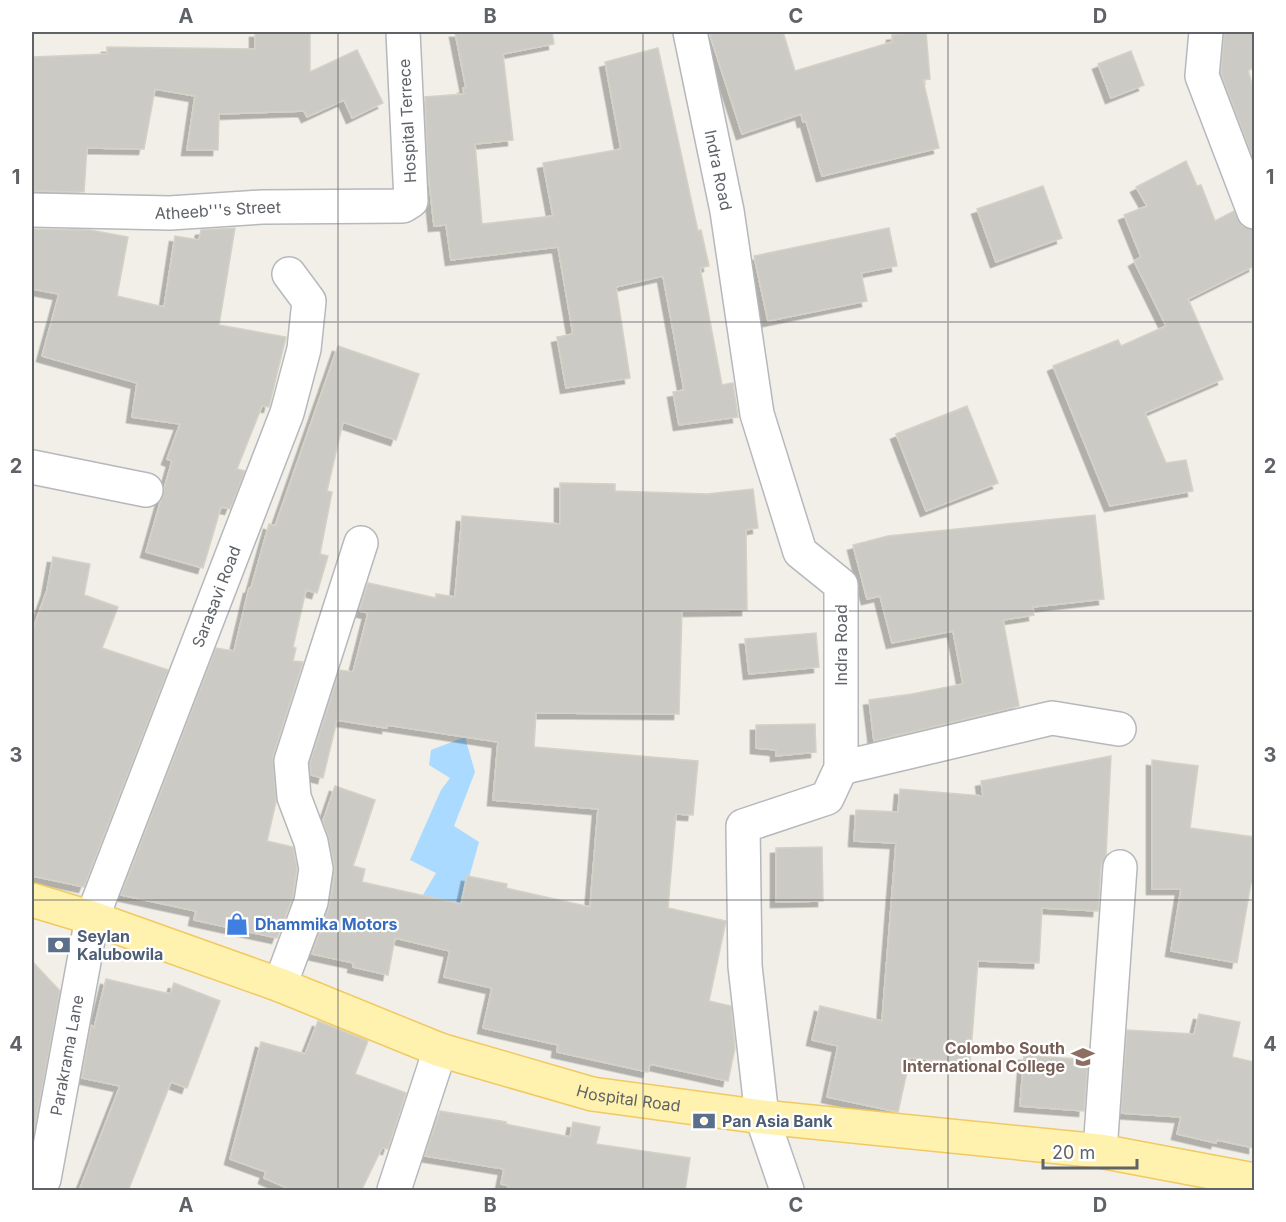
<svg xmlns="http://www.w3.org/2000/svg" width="1286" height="1222" viewBox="0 0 1286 1222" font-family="Inter,sans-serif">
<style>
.water{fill:#aadaff}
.building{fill:#cccac5;stroke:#d6d1c6;stroke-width:1.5;filter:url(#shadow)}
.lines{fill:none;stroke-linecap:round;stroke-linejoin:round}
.minor-casing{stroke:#b5b8bc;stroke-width:36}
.tertiary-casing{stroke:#b5b8bc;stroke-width:36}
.secondary-casing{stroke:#b6babf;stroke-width:36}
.primary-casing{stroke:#f2c960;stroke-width:36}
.minor{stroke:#fff;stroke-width:33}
.tertiary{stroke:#fff;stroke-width:33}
.secondary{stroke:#fff;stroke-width:33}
.primary{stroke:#fff2af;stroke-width:33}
.grid{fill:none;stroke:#5f6368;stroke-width:1.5;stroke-opacity:0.55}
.labels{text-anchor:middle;stroke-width:4.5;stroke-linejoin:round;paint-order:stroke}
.street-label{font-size:16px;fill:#5f6368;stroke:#fff}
.shop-label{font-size:16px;font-weight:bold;fill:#366cbe;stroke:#fff;text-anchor:start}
.service-label{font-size:16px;font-weight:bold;fill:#4e5e75;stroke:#fff;text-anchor:start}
.education-label{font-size:16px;font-weight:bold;fill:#785e54;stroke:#fff;text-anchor:end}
.neatline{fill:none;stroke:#5f6368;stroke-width:2}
.grid-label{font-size:20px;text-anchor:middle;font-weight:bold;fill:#5f6368}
</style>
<defs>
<filter id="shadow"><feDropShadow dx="-5.5" dy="5.5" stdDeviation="0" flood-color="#0004"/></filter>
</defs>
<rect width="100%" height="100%" fill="#f1efe8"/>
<path class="water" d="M465 737 475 772 454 826 479 842 458 917 423 895 436 873 410 860 441 790 450 778 429 765 431 750Z"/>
<g class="building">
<path d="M255 32H310V72L357 50 383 103 352 118 344 100 307 117 304 111 219 114 218 150H187L195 96 155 89 144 149 87 148 84 192 32 191V57L107 54V47L255 49Z"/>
<path d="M455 32H552L554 44 503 54 513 140 475 144 482 224 553 216 543 163 621 149 605 62 658 48 698 231 701 230 709 266 700 268 722 385 733 383 738 417 679 425 673 392 684 390 663 276 616 287 630 378 566 388 557 337 573 334 558 247 451 260 446 225 434 226 428 171 425 97 464 94 463 88H466Z"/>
<path d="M709 32H783L795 71 892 42V35L926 32 930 79 923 80 939 148 822 176 806 121 803 122 801 114 742 134Z"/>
<path d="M1224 32H1254V68L1248 70 1254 91V161L1221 73Z"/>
<path d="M1131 51 1144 85 1111 98 1098 64Z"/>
<path d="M1186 161 1197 186 1201 185 1215 221 1234 211 1242 226 1254 230V266L1188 299 1223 379 1145 413 1166 463 1186 460 1193 491 1110 506 1053 366 1118 340 1121 346 1166 326 1134 261 1141 257 1124 215 1147 206 1136 187Z"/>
<path d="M1043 186 1062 238 996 262 977 209Z"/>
<path d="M235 228 219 325 286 337 269 407 262 406 237 469 245 471 230 509 221 507 203 568 146 552 172 461 167 459 180 424 132 417 137 383 42 356 59 294 32 289V229L90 230 128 237 117 296 164 307 175 236 199 240 201 230Z"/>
<path d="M889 228 897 266 861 273 867 301 768 321 754 256Z"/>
<path d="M338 346 419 374 396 440 343 422 327 491 332 492 320 554 328 556 317 593 306 590 293 647 296 648 293 661 303 662 273 756 276 802 267 841 293 847 297 869 293 897 277 938 194 920 196 911 121 895 216 648 234 651 249 588H251L269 524 275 526Z"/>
<path d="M967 406 998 483 926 511 896 434Z"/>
<path d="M560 483 615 484V491L707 494 753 489 758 528 746 530 747 610 682 611 679 714 536 713 534 747 698 761 693 815 676 814 668 908 726 921 709 1001 731 1006 735 1048 728 1081 650 1064 648 1072 557 1052 558 1045 483 1028 492 988 444 977 450 951 395 938 388 975 353 967 354 963 312 954 329 908 335 872 329 839 323 821 335 786 375 800 353 866 365 869 362 882 461 904 467 876 507 884 506 888 590 907 598 809 493 800 498 742 387 725V728L337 720 323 778 311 775 310 763 340 670 353 672 368 613 359 611 368 583 436 598V594L455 597 462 516 560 524Z"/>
<path d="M1095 515 1104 599 1033 607 1034 615 1003 620 1019 706 874 741 869 700 912 694 963 684 953 631 892 643 880 596 867 599 853 545 888 536Z"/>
<path d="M53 557 90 564 84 595 118 607 102 648 168 670 84 887 32 876V632L47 590Z"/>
<path d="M816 633 819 667 749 674 745 639Z"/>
<path d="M815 724 816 752 776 756V750L756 748V725Z"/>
<path d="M1111 756 1106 855 1101 866 1098 911 1042 908 1039 963 978 961 970 1063 910 1058 898 1112 827 1097 838 1046 812 1040 820 1006 882 1021 896 843 854 841 856 810 898 812 900 789 983 796 981 781Z"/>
<path d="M1152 760 1198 766 1190 828 1254 837V884L1251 883 1237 963 1171 951 1181 889H1152Z"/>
<path d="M822 847 823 901 776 902V848Z"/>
<path d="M32 961 60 991 32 1142Z"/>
<path d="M106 979 170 994 174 983 220 1001 187 1088 171 1082 128 1191H79L120 1086 82 1078 91 1025 94 1028Z"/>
<path d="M1199 1014 1240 1022 1232 1057 1254 1062V1148L1217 1140 1216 1143 1177 1134 1181 1117 1121 1113 1127 1030 1194 1034Z"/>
<path d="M318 1021 368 1041 355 1074 406 1093 388 1149 382 1148 361 1191H294L264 1178 266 1172 230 1159 261 1042 305 1054Z"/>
<path d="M1024 1055 1088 1060 1084 1111 1020 1106Z"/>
<path d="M440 1111 506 1122V1124L570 1137 573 1122 600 1127 596 1144 690 1158 685 1191H508L509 1186 501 1184 504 1169 425 1156Z"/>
</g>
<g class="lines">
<g class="minor-casing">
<g id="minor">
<path d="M1206 32 1202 76 1254 212"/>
<path id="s1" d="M32 210 170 213 262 207 403 206 411 201 403 32"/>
<path d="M32 467 146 490"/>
<path d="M841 768 1052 718 1119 729"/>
<path d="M280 985 311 902 316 869 311 842 294 797 291 761 361 543"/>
<path d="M1100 1151 1120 867"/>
<path id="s2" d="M39 1190 44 1179 92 918 287 413 304 349 309 301 289 274"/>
<path d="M394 1190 440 1050"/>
</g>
</g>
<g class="tertiary-casing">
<g id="tertiary">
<path id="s3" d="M690 32 727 211 757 414 800 552 841 585V768L827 798 743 826 745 966 762 1117"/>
</g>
</g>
<g class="secondary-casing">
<path id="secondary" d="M762 1117 787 1190"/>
</g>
<g class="primary-casing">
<g id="primary">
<path id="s4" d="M32 900 92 918 280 985 440 1050 592 1094 762 1117 1100 1151 1254 1180"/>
</g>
</g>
<use href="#minor" class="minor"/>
<use href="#tertiary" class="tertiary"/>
<use href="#secondary" class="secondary"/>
<use href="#primary" class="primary"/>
</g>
<path class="grid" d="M338 32V1190M643 32V1190M948 32V1190M32 322H1254M32 611H1254M32 900H1254"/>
<defs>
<g id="shop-bare" transform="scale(1.8)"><path d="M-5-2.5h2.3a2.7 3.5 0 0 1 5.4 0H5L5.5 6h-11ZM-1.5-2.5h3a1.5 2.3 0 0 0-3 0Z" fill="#3f7fe0" stroke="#fff" stroke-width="2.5" paint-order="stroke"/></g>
<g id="bank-bare" transform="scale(1.8)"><path d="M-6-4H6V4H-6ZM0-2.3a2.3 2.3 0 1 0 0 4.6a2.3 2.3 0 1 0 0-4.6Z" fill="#5c6f8a" stroke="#fff" stroke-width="2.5" paint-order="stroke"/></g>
<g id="school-bare" transform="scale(1.8)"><path d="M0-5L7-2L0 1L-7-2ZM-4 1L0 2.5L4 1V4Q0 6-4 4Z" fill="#8d6e63" stroke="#fff" stroke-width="2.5" paint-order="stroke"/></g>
</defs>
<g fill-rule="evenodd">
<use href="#shop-bare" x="237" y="924"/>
<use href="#bank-bare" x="59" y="945"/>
<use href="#school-bare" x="1083" y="1057"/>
<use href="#bank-bare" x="704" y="1121"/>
</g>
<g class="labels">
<g class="street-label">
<text transform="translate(407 121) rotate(-93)" y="6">Hospital Terrece</text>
<text dy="6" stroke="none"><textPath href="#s3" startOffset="141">Indra Road</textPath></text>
<text dy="6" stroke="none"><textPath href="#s1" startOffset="186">Atheeb'''s Street</textPath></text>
<text dy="6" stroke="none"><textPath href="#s2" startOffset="622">Sarasavi Road</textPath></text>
<text transform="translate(841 645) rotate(-90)" y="6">Indra Road</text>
<text dy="6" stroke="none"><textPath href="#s2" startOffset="138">Parakrama Lane</textPath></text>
<text dy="6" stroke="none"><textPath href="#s4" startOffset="630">Hospital Road</textPath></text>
</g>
<g class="shop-label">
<text x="255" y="930">Dhammika Motors</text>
</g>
<g class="service-label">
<text x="77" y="942">Seylan<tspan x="77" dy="18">Kalubowila</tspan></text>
<text x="722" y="1127">Pan Asia Bank</text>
</g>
<g class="education-label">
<text x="1065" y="1054">Colombo South<tspan x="1065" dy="18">International College</tspan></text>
</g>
</g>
<rect width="1286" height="1222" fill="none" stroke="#ffffff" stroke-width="66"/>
<path d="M1043 1159v9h94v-9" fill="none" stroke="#5f6368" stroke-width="3"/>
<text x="1052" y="1159" font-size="18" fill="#5f6368" stroke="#ffffff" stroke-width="4.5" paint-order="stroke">20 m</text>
<rect x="33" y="33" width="1220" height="1156" class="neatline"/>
<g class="grid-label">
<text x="186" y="23">A</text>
<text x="490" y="23">B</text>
<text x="796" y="23">C</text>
<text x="1100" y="23">D</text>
<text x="16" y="184">1</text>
<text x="1270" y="184">1</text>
<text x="16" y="473">2</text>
<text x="1270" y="473">2</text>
<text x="16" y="762">3</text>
<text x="1270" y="762">3</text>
<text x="16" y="1051">4</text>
<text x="1270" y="1051">4</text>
<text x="186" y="1212">A</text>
<text x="490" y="1212">B</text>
<text x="796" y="1212">C</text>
<text x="1100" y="1212">D</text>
</g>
</svg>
